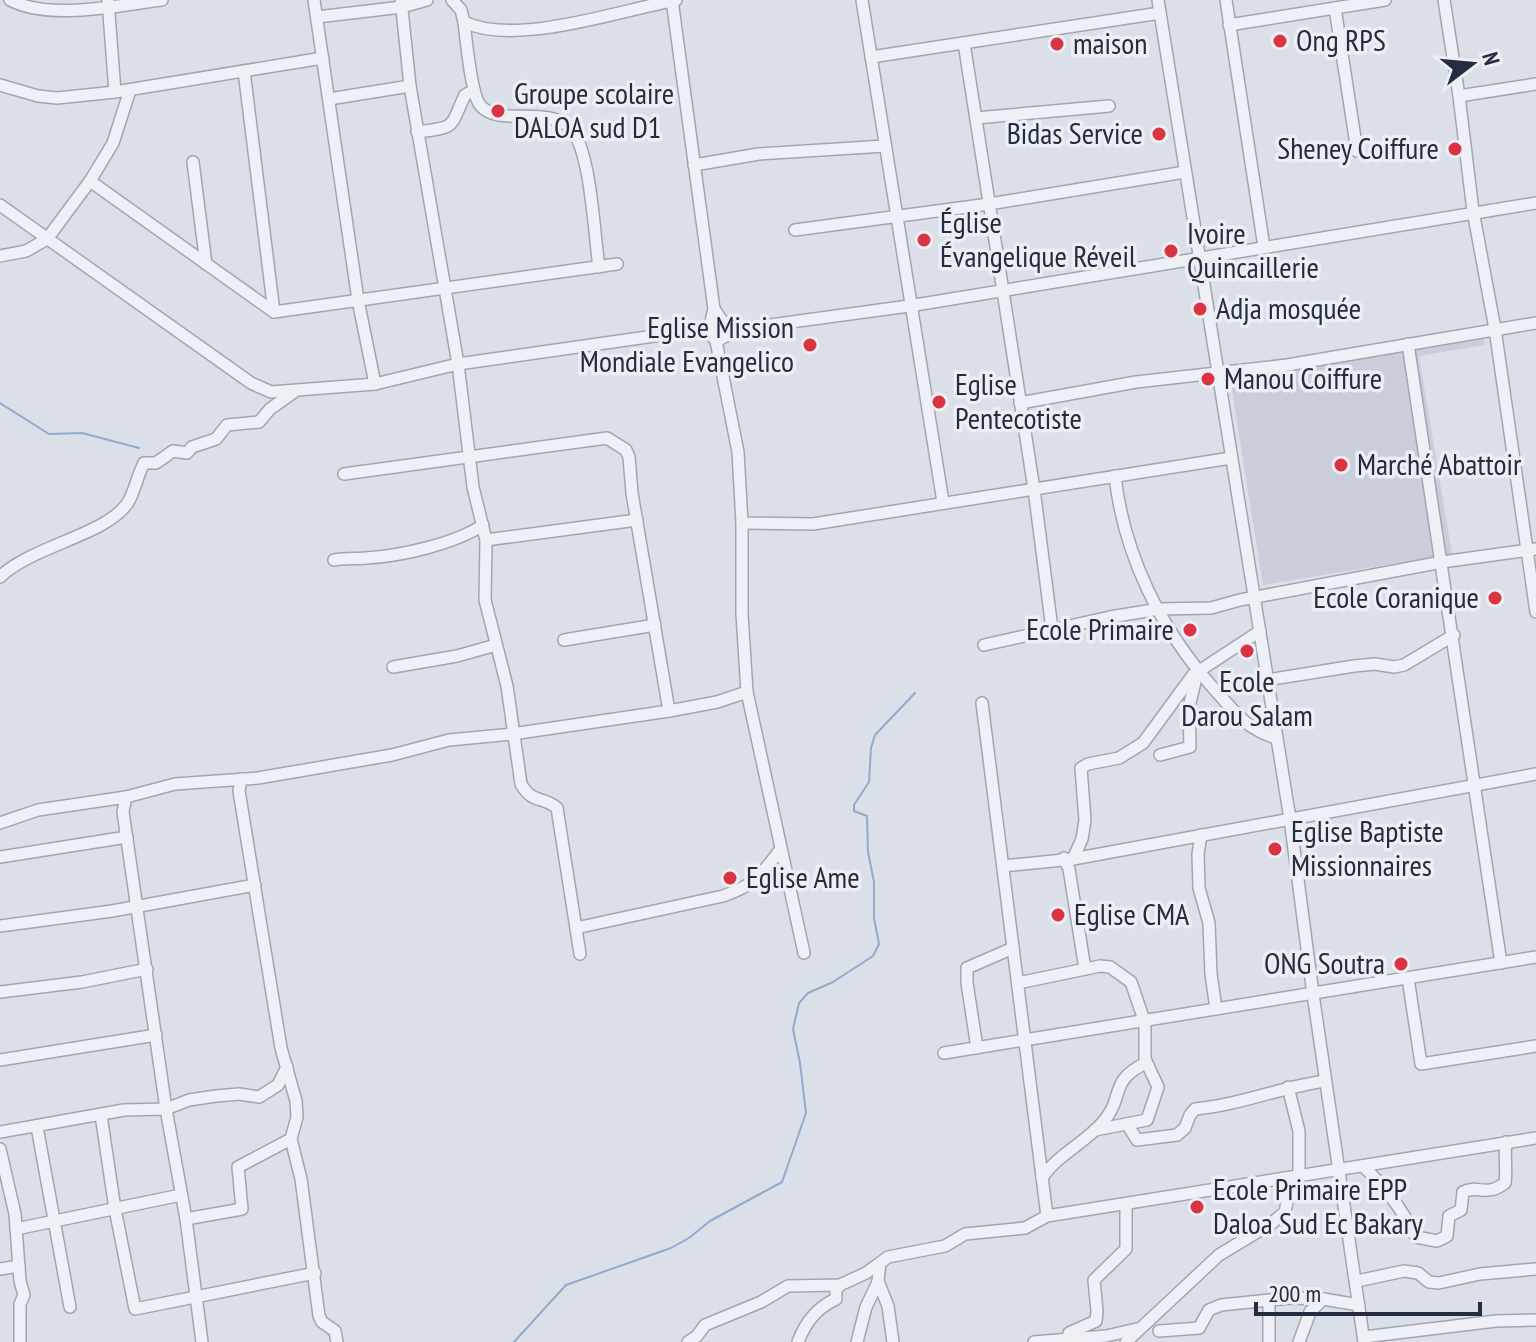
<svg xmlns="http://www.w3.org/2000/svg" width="1536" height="1342" viewBox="0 0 1536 1342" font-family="'PT Sans Narrow',sans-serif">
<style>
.built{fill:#c9ceda}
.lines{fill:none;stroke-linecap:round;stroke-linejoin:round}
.stream{stroke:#92aacb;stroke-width:2}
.minor-casing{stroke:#a0a6b1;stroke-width:14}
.minor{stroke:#eef0f5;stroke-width:11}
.poi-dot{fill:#da3341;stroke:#ebeef5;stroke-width:3}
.labels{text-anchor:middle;stroke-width:7;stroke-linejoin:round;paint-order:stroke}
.poi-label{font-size:30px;fill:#242c3f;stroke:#ebeef5;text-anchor:start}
</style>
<rect width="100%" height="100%" fill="#dbdfe7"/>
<path class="built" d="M1483 338 1485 345 1419 356 1452 554 1263 585 1230 378Z"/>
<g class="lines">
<g class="stream">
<path d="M0 403 49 434 82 433 139 448"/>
<path d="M514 1342 566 1285 671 1248 689 1238 710 1221 782 1182 806 1113 800 1063 793 1029 799 1003 808 993 833 982 873 956 879 944 874 918V882L868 852 867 816 854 811V805L869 782 871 748 875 735 915 693"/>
</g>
<g class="minor-casing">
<g id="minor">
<path d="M10 0C50 21 119 5 162 0"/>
<path d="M314 0 358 300 375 384"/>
<path d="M401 0 410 86 458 364 473 487 486 540 485 600 507 686 521 784C532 804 543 796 557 808L580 954"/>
<path d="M452 0 461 10 464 22C516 47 621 10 676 0"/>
<path d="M672 0 714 309C711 321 707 332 716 341L740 329 909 306 1536 203"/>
<path d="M862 0 943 502"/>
<path d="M1158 0 1290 819 1313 994 1364 1342"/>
<path d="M1226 0 1264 247"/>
<path d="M1444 0 1459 96 1473 211 1495 329 1536 612"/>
<path d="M108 1 115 92"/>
<path d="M1335 8 1357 151"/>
<path d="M317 17 402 7 427 0"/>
<path d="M464 22C466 38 471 94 480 105 498 128 550 104 572 130 591 154 594 234 599 267"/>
<path d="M1229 25 1385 0"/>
<path d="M964 43 1034 489 1052 629"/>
<path d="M871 57 1160 13"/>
<path d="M244 71 274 312"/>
<path d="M0 85 38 96 57 98 115 92 323 58"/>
<path d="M1459 96 1536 84"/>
<path d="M329 99 410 86"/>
<path d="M976 118 1109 106"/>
<path d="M417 132C458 127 449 128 465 95L474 90"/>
<path d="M193 162 206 264"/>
<path d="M694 165 759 154 885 146"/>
<path d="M90 181 274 312 617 264"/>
<path d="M0 205 251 383 271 392 375 384 458 364 710 328"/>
<path d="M795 230 989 204 1185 172"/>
<path d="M0 256 26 251 47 239 90 181 113 143 130 90"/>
<path d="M714 309 723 322 740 329"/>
<path d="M716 341 738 452 742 523 813 524 1231 458"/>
<path d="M1408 344 1501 963"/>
<path d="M1020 403 1136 382 1287 365 1536 323"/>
<path d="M344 474 607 438 626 450 629 457 632 493 669 711"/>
<path d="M1115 476C1124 556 1161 630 1215 690 1236 713 1245 728 1276 738"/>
<path d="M742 523V614L747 692 804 953"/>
<path d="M486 540 637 520"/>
<path d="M334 560C345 558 356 559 366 558 401 556 454 544 483 525"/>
<path d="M0 577C30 547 105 535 127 504 135 492 137 476 144 463H156L173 451 187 453 192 447 216 439 227 425 259 422 270 409 294 392"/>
<path d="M564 640 655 625"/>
<path d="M984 645 1110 617 1159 609 1211 608 1240 600 1442 562 1536 549"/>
<path d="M393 667 457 656 496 645"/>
<path d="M1267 680 1354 666 1375 664 1394 667 1404 665 1454 635"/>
<path d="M982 703 1047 1216"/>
<path d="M1160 755 1190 747 1189 707 1195 682 1193 675"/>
<path d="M241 779 239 791 281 1048 296 1101 297 1117 291 1139 301 1179 319 1316 322 1322 335 1331 337 1342"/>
<path d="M126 797 123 812 166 1109 186 1219 202 1342"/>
<path d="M0 823 38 810 126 797 175 784 258 778 392 755 449 740 512 734 669 711 717 702 747 692"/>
<path d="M1201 835 1198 854 1199 888 1209 923 1211 974 1216 1009"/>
<path d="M0 857 127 837"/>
<path d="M1064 858 1069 869 1085 969"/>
<path d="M1073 859 1082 839 1085 820 1081 768 1088 764 1119 758 1143 743 1193 675 1260 631"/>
<path d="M1003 866 1073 859 1536 774"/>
<path d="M0 926 112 911 255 885"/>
<path d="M576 928 723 896C755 885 760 876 780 850"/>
<path d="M1408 978 1421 1064 1536 1046"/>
<path d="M1018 983 1100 966 1110 967 1131 982 1145 1023V1059L1158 1087 1147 1120 1095 1130"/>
<path d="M0 992 82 982 147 969"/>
<path d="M977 1048 967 983V968L1013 948"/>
<path d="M944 1053 1536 957"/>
<path d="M0 1060 156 1035"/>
<path d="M101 1115 115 1209 135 1309 315 1273"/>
<path d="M1127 1124 1137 1140 1177 1135 1185 1128 1190 1115 1195 1109C1240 1105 1281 1087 1325 1081"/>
<path d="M37 1127 70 1307"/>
<path d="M0 1132 124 1110 166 1109 189 1100 216 1096 239 1094 259 1097 278 1085 287 1067"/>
<path d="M0 1149 15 1214 20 1281 24 1295 20 1304V1342"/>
<path d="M1363 1166C1387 1189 1401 1208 1416 1237L1437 1241 1447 1236 1449 1216 1461 1210 1463 1192C1478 1184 1485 1198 1505 1183 1507 1169 1504 1157 1506 1142"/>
<path d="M1042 1178C1057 1155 1085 1143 1103 1122 1125 1097 1108 1081 1146 1063"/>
<path d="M186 1219 242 1209 238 1167 291 1139"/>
<path d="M16 1229 181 1195"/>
<path d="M0 1269 19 1266"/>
<path d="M1357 1281 1404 1271 1418 1273 1429 1282 1439 1283 1480 1274 1536 1269"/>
<path d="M1269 1301V1342"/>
<path d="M1159 1331 1199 1328 1209 1310 1221 1305 1290 1298 1323 1299 1359 1305"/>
<path d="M1364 1337 1496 1321 1536 1320"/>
<path d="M1068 1339 1069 1333 1096 1321 1097 1311 1094 1280 1126 1249V1204"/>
<path d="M688 1342 697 1336 705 1325 761 1302 788 1286 840 1285 866 1273 880 1263"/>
<path d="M798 1342C805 1323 816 1308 836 1299V1290L840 1285"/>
<path d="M857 1342 866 1307 878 1282"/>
<path d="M893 1342 888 1306 878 1281 880 1263 888 1257 945 1246 965 1234 1025 1228 1047 1216 1536 1138"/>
<path d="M1034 1342 1106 1336 1137 1329"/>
<path d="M1126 1342 1219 1255 1272 1223 1285 1212 1288 1197 1299 1176V1131L1288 1087"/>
<path d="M1299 1342 1310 1312 1323 1299"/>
</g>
</g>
<use href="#minor" class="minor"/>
</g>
<g class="poi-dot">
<circle cx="1280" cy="41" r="8"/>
<circle cx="1057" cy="44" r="8"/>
<circle cx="498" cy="111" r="8"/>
<circle cx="1159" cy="134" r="8"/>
<circle cx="1455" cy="149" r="8"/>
<circle cx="924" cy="240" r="8"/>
<circle cx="1171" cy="251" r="8"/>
<circle cx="1200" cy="309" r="8"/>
<circle cx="810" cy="345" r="8"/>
<circle cx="1208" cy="379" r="8"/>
<circle cx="939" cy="402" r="8"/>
<circle cx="1341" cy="465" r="8"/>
<circle cx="1495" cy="598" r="8"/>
<circle cx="1190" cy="630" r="8"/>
<circle cx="1247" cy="651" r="8"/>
<circle cx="1275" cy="849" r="8"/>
<circle cx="730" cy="878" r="8"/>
<circle cx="1058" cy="915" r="8"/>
<circle cx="1401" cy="964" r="8"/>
<circle cx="1197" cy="1207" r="8"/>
</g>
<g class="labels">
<g class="poi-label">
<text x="1296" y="51">Ong RPS</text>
<text x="1073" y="54">maison</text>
<text x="514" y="104">Groupe scolaire<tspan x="514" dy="34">DALOA sud D1</tspan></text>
<text x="1143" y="144" text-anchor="end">Bidas Service</text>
<text x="1439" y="159" text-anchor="end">Sheney Coiffure</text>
<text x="940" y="233">Église<tspan x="940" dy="34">Évangelique Réveil</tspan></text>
<text x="1187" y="244">Ivoire<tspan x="1187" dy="34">Quincaillerie</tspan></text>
<text x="1216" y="319">Adja mosquée</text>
<text x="794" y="338" text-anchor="end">Eglise Mission<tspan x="794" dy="34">Mondiale Evangelico</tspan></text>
<text x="1224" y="389">Manou Coiffure</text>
<text x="955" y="395">Eglise<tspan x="955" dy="34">Pentecotiste</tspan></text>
<text x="1357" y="475">Marché Abattoir</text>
<text x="1479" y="608" text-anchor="end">Ecole Coranique</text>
<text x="1174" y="640" text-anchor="end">Ecole Primaire</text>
<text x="1247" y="692" text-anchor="middle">Ecole<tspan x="1247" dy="34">Darou Salam</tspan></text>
<text x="1291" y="842">Eglise Baptiste<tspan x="1291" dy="34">Missionnaires</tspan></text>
<text x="746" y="888">Eglise Ame</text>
<text x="1074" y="925">Eglise CMA</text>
<text x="1385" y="974" text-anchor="end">ONG Soutra</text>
<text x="1213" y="1200">Ecole Primaire EPP<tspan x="1213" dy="34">Daloa Sud Ec Bakary</tspan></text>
</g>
</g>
<g transform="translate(1472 64) rotate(74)" stroke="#ebeef5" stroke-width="6" paint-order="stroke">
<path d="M0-6L14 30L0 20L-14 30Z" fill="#242c3f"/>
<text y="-12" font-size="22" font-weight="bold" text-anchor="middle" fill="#242c3f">N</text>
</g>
<path d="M1256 1302v12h224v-12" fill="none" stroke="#242c3f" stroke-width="4"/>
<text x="1268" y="1302" font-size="24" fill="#242c3f" stroke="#ebeef5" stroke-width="6" paint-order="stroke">200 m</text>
</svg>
